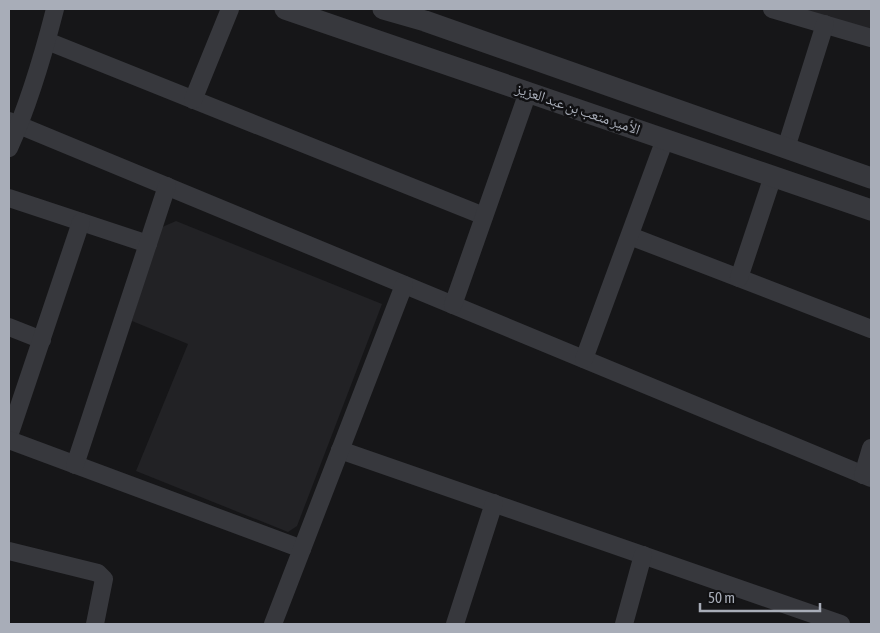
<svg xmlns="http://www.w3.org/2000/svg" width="880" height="633" viewBox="0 0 880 633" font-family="'Asap Condensed','Noto Naskh Arabic',sans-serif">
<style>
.built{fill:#222225}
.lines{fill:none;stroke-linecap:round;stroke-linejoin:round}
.minor{stroke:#37383d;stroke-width:18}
.tertiary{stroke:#37383d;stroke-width:21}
.labels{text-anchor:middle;stroke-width:5;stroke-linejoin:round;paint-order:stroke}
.street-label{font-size:15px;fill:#a8adb8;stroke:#111113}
</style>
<rect width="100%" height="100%" fill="#161618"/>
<g class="built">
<path d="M794 9H871V31Z"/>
<path d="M176 221 382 304 297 526 288 532 136 471 188 344 132 321 160 228Z"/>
</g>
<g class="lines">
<g class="minor">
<path d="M772 9 871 38"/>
<path d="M47 41 484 216"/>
<path d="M193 100 230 9"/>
<path d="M9 121 871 478"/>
<path d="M9 148C29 104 43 56 55 9"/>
<path d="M786 148 825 24"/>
<path d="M9 198 148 244"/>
<path d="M630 236 871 329"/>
<path d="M739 278 773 176"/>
<path d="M453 305 528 92"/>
<path d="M9 327 42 340"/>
<path d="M584 359 665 139"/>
<path d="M9 436 81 222"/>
<path d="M9 440 302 549"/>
<path d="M340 450 841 624"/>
<path d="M75 465 167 186"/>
<path d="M863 475 871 448"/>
<path d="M9 551 98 573 104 579 95 624"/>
<path d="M273 624 404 285"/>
<path d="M455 624 494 503"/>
<path d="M624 624 643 555"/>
</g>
<g class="tertiary">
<path d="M285 9 871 210"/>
<path d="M383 9 425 21 871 178"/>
</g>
</g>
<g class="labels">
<g class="street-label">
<text transform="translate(578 109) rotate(19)" y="5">الأمير متعب بن عبد العزيز</text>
</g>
</g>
<rect width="880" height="633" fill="none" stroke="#a8adb8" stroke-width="20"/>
<path d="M700 603v8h120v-8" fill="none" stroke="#a8adb8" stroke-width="2.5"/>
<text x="708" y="603" font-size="15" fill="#a8adb8" stroke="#111113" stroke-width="4" paint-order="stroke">50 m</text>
</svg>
